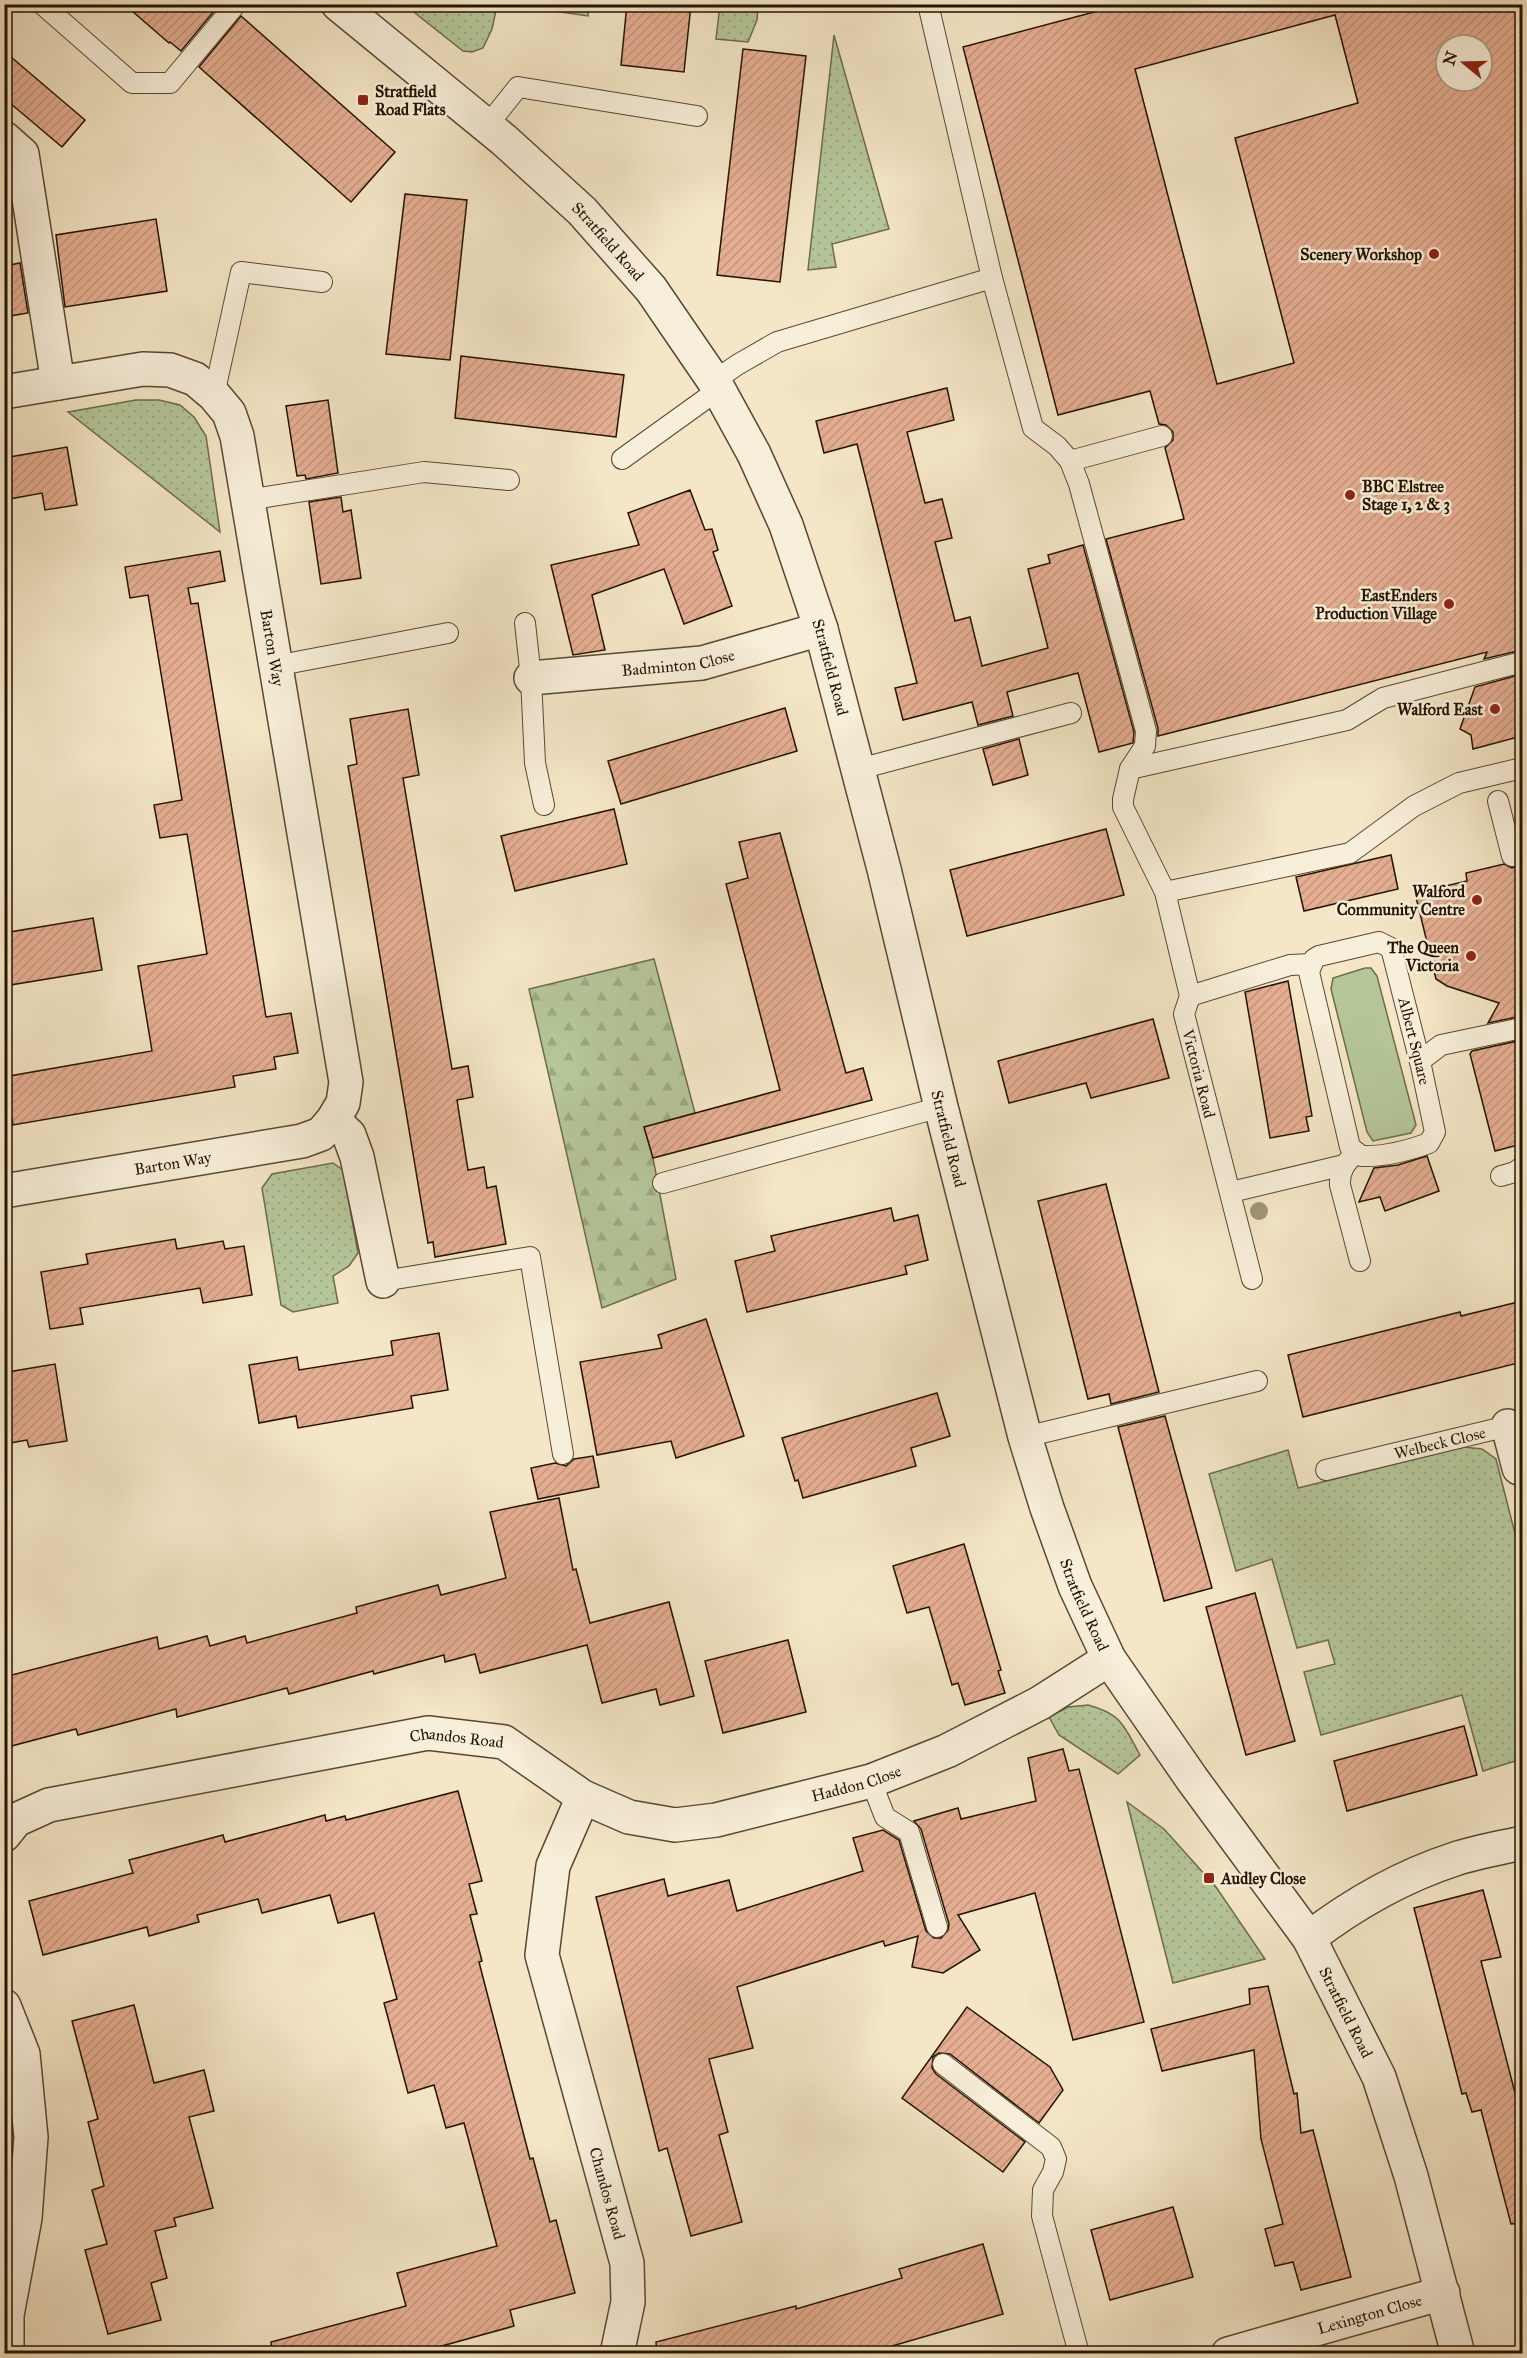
<svg xmlns="http://www.w3.org/2000/svg" width="1527" height="2358" viewBox="0 0 1527 2358" font-family="'IM FELL Great Primer',serif">
<style>
.grass{fill:url(#grass-dots);stroke:#6c6c4c;stroke-width:1.5}
.forest{fill:url(#forest-firs);stroke:#6c6c4c;stroke-width:1.5}
.park{fill:#b5c699;stroke:#6c6c4c;stroke-width:1.5}
.building{fill:url(#building-hatch);stroke:#241300;stroke-width:1.5;fill-rule:evenodd}
.lines{fill:none;stroke-linecap:round;stroke-linejoin:round}
.service-casing{stroke:#584832;stroke-width:22}
.minor-casing{stroke:#584832;stroke-width:36}
.service{stroke:#f8efda;stroke-width:20}
.minor{stroke:#f8efda;stroke-width:33}
.tree{fill:#9e9577}
.poi-dot{fill:#8f2418;stroke:#f8efda;stroke-width:2}
.labels{text-anchor:middle;stroke-width:5;stroke-linejoin:round;paint-order:stroke}
.poi-label{font-size:16px;font-weight:bold;fill:#241300;stroke:#f8efda;text-anchor:end}
.street-label{font-size:16px;fill:#241300;stroke:#f8efda}
</style>
<defs>
<pattern id="grass-dots" width="8" height="8" patternUnits="userSpaceOnUse" patternTransform="scale(1.5)"><rect width="8" height="8" fill="#b5c699"/><path d="M2 2h.1M6 6h.1" fill="none" stroke="#9ca982" stroke-width="1.8" stroke-linecap="round"/></pattern>
<pattern id="forest-firs" width="22" height="20" patternUnits="userSpaceOnUse" patternTransform="scale(1.5)"><rect width="22" height="20" fill="#b5c699"/><path d="M5 1l3.5 6h-7zM16 11l3.5 6h-7z" fill="#9ca982"/></pattern>
<pattern id="building-hatch" width="6" height="6" patternUnits="userSpaceOnUse" patternTransform="scale(1.5)"><rect width="6" height="6" fill="#e5ae92"/><path d="M-1 1l2-2M0 6l6-6M5 7l2-2" fill="none" stroke="#c4957c"/></pattern>
</defs>
<rect width="100%" height="100%" fill="#f4e6c6"/>
<filter id="stains"><feTurbulence type="fractalNoise" baseFrequency=".00333" numOctaves="4"/><feColorMatrix values="0 0 0 0 .2 0 0 0 0 .09 0 0 0 0 .02 0 0 0 .5 -.17"/></filter>
<radialGradient id="worn" r=".72"><stop offset=".6" stop-color="#630" stop-opacity="0"/><stop offset="1" stop-color="#630" stop-opacity=".3"/></radialGradient>
<g class="grass">
<path d="M405 5H589L588 16 511 5 501 6 496 10 492 29 483 48 472 52 463 51Z"/>
<path d="M720 5H758L757 20 748 42 716 39Z"/>
<path d="M834 35 889 229 832 244 836 267 808 270Z"/>
<path d="M136 400H159L180 405 194 417 206 436 220 532 68 412Z"/>
<path d="M333 1163 343 1170 358 1253 349 1266 333 1276 338 1303 293 1312 281 1305 262 1188 272 1174Z"/>
<path d="M1464 1447 1482 1449 1496 1459 1522 1561V1759L1483 1771 1462 1695 1321 1735 1304 1672 1335 1664 1328 1640 1297 1648 1272 1559 1236 1571 1209 1474 1288 1450 1298 1488Z"/>
<path d="M1088 1705C1122 1714 1124 1726 1140 1755L1118 1774 1059 1735 1049 1717 1068 1707Z"/>
<path d="M1127 1802 1164 1829 1216 1887 1265 1959 1173 1983Z"/>
</g>
<path class="forest" d="M654 959 695 1113 644 1127 653 1158 676 1279 602 1308 529 989Z"/>
<path class="park" d="M1365 968H1371L1377 976 1416 1125 1411 1133 1373 1141 1367 1132 1331 989 1333 978Z"/>
<g class="building">
<path d="M124 4H220L181 51 170 42 169 43Z"/>
<path d="M627 4H691L684 72 621 65Z"/>
<path d="M1124 4H1522V650L1484 659 1487 652 1158 736V728L1106 539 1184 519 1165 448 1173 440V432L1166 425 1159 424 1150 391 1058 415 963 47ZM1335 15 1358 103 1235 138 1294 363 1217 384 1135 69ZM1446 45H1482V81H1446Z"/>
<path d="M241 16 395 152 351 202 199 67Z"/>
<path d="M743 49 806 56 780 282 717 275Z"/>
<path d="M4 51 85 120 62 147 4 98Z"/>
<path d="M405 194 467 200 450 360 386 354Z"/>
<path d="M156 219 167 291 65 307 56 235Z"/>
<path d="M20 263 28 313 4 317V266Z"/>
<path d="M461 356 624 375 616 437 455 418Z"/>
<path d="M947 388 954 420 907 432 925 503 942 499 952 538 935 542 955 621 970 617 982 666 1048 648 1028 569 1050 563 1048 555 1083 545 1134 732 1133 743 1099 752 1078 673 1007 692 1013 716 978 725 972 702 903 720 895 688 917 683 857 444 824 453 816 421Z"/>
<path d="M328 400 338 473 306 479 305 475 297 476 286 406Z"/>
<path d="M67 447 77 505 45 510 42 493 4 500V458Z"/>
<path d="M690 490 705 530 712 529 718 550 713 552 732 606 684 624 664 569 592 595 605 650 573 655 551 565 639 545 628 513Z"/>
<path d="M341 497 343 512 351 510 361 578 321 584 309 502Z"/>
<path d="M220 551 225 581 188 588 191 604 198 603 266 1017 291 1013 298 1053 274 1057 276 1069 233 1076 235 1087 13 1125 11 1114 4 1115V1077L152 1051 138 966 207 954 187 834 160 838 154 805 182 800 148 595 130 598 125 567Z"/>
<path d="M1522 674V736L1473 749 1471 735 1460 729 1475 687Z"/>
<path d="M785 708 797 751 621 804 608 761Z"/>
<path d="M408 709 419 775 403 778 452 1069 468 1066 473 1097 457 1100 468 1170 484 1167 487 1188 496 1186 506 1244 435 1257 433 1242 428 1243 348 766 357 764 350 719Z"/>
<path d="M1019 739 1028 775 993 785 983 749Z"/>
<path d="M614 809 627 864 515 891 501 836Z"/>
<path d="M1106 829 1124 895 967 936 950 870Z"/>
<path d="M780 833 846 1073 863 1068 872 1100 653 1158 644 1127 780 1090 726 884 748 878 739 842Z"/>
<path d="M1391 855 1398 889 1304 911 1296 877Z"/>
<path d="M1504 864 1512 868 1522 864V1016L1488 1023 1499 1003 1447 986 1436 979 1415 893 1467 881 1466 873Z"/>
<path d="M93 918 102 970 4 986V933Z"/>
<path d="M1288 981 1312 1116 1306 1117 1309 1131 1270 1138 1245 992Z"/>
<path d="M1153 1019 1169 1078 1091 1098 1086 1083 1009 1103 998 1061Z"/>
<path d="M1522 1040V1144L1495 1151 1470 1054 1472 1051Z"/>
<path d="M1427 1156 1439 1191 1385 1211 1380 1197 1359 1202 1374 1168 1398 1165Z"/>
<path d="M1106 1184 1159 1392 1111 1404 1109 1394 1088 1399 1038 1201Z"/>
<path d="M891 1208 894 1221 918 1215 928 1260 905 1266 907 1274 747 1312 735 1261 775 1251 771 1236Z"/>
<path d="M175 1239 177 1249 223 1241 225 1249 244 1246 252 1295 203 1303 200 1288 80 1308 83 1324 50 1329 41 1272 88 1264 86 1254Z"/>
<path d="M1522 1301V1362L1303 1417 1288 1355 1460 1312 1461 1316Z"/>
<path d="M706 1319 744 1436 676 1458 671 1441 597 1455 580 1362 662 1348 658 1335Z"/>
<path d="M439 1333 448 1390 411 1396 413 1408 298 1428 296 1416 259 1423 249 1365 297 1357 299 1370 393 1355 391 1341Z"/>
<path d="M55 1364 67 1441 29 1447 27 1440 4 1444V1387L9 1386 8 1372Z"/>
<path d="M937 1393 950 1436 911 1448 916 1466 803 1498 798 1480 795 1481 782 1438Z"/>
<path d="M1165 1416 1212 1588 1164 1601 1118 1427Z"/>
<path d="M593 1456 599 1487 538 1499 531 1468 555 1463 566 1466 574 1459Z"/>
<path d="M559 1498 573 1570 576 1569 590 1623 669 1602 694 1696 660 1705 656 1689 602 1703 587 1645 480 1673 475 1654 445 1662 444 1655 374 1674 373 1671 289 1694 287 1688 177 1717 176 1709 78 1735 76 1729 4 1748V1677L157 1637 159 1649 207 1636 210 1646 245 1636 247 1643 357 1613 356 1607 438 1585 441 1595 506 1578 490 1512Z"/>
<path d="M964 1544 1001 1670 998 1671 1005 1693 965 1705 958 1683 952 1685 929 1607 907 1613 893 1566Z"/>
<path d="M1255 1593 1295 1741 1246 1755 1206 1607Z"/>
<path d="M788 1640 806 1712 723 1733 705 1661Z"/>
<path d="M1464 1726 1477 1775 1347 1811 1334 1761Z"/>
<path d="M1063 1749 1069 1771 1079 1769 1144 2022 1073 2040 1035 1893 958 1915 980 1950 943 1973 912 1967 918 1936 885 1946 883 1941 737 1987 753 2048 709 2059 728 2132 719 2135 742 2222 691 2236 667 2148 659 2151 596 1897 664 1879 668 1896 729 1880 737 1911 863 1871 853 1838 883 1830 899 1840 926 1931 934 1938H941L948 1930 949 1924 921 1829 914 1821 958 1808 961 1819 1036 1801 1028 1758Z"/>
<path d="M458 1791 482 1881 469 1884 477 1914 470 1915 482 1961 479 1962 530 2159 533 2158 550 2222 556 2220 575 2293 510 2310 514 2326 413 2354H272L271 2342 406 2306 397 2273 497 2246 464 2123 446 2128 434 2085 408 2093 384 2003 397 1999 374 1913 338 1923 330 1895 262 1913 258 1899 197 1915 199 1922 149 1936 147 1927 43 1955 29 1901 133 1873 129 1860 223 1835 225 1842 325 1815 326 1821 345 1816 346 1820Z"/>
<path d="M1483 1890 1501 1957 1481 1961 1522 2120V2223L1511 2224 1481 2110 1472 2112 1466 2093 1462 2094 1414 1908Z"/>
<path d="M1268 1986 1294 2094 1297 2093 1301 2133 1313 2130 1351 2277 1301 2290 1293 2262 1275 2266 1265 2229 1283 2224 1261 2139 1254 2050 1162 2071 1151 2029 1250 2004 1249 1989Z"/>
<path d="M134 2005 154 2083 204 2070 214 2111 189 2117 213 2208 174 2218 176 2226 155 2231 167 2278 151 2283 161 2320 108 2334 85 2250 107 2244 92 2190 104 2186 88 2122 98 2119 72 2021Z"/>
<path d="M967 2007 1050 2067 1063 2090 1039 2123 950 2054 939 2053 933 2057 932 2068 936 2074 1025 2142 1003 2172 902 2098Z"/>
<path d="M1173 2207 1193 2277 1110 2300 1091 2230Z"/>
<path d="M983 2244 1003 2314 892 2346 894 2354H657L656 2342 796 2306V2309L902 2278 899 2269Z"/>
</g>
<g class="lines">
<g class="service-casing">
<g id="service">
<path d="M42 4 132 83H170L236 4"/>
<path d="M928 4 992 278 1033 428 1057 446 1070 461 1079 484 1146 731 1145 746 1130 769 1347 720 1383 698 1522 662"/>
<path d="M487 126 518 87 697 116"/>
<path d="M714 381 737 365 777 342 992 278"/>
<path d="M214 395 241 272 322 282"/>
<path d="M622 459 718 390"/>
<path d="M1070 461 1162 436"/>
<path d="M247 500 424 472 509 480"/>
<path d="M525 623 531 678 535 763 544 805"/>
<path d="M275 666 448 633"/>
<path d="M859 769 1071 713"/>
<path id="s1" d="M1130 769 1123 799V807L1165 892 1190 996 1184 1014 1252 1279"/>
<path d="M1498 801 1512 856 1522 850"/>
<path d="M1165 892 1350 853 1414 806 1459 783 1522 768"/>
<path d="M1379 942 1391 948 1421 1066 1435 1132 1429 1143C1407 1151 1383 1157 1361 1156L1350 1147 1309 972 1314 959 1319 956Z"/>
<path d="M1190 996 1290 965 1312 964"/>
<path d="M1420 1061 1441 1045 1522 1028"/>
<path d="M1356 1152C1346 1163 1339 1170 1340 1185L1360 1261"/>
<path d="M1501 1176 1515 1172 1522 1167"/>
<path d="M663 1183 941 1107"/>
<path d="M1231 1192 1344 1165"/>
<path d="M383 1281 530 1257 563 1454"/>
<path d="M1025 1437 1257 1381"/>
<path id="s2" d="M1326 1470 1508 1426"/>
<path d="M871 1781 885 1817 909 1832 937 1927"/>
<path d="M943 2064 1051 2147 1056 2159 1053 2172 1043 2190 1042 2216 1079 2354"/>
</g>
</g>
<g class="minor-casing">
<g id="minor">
<path id="s3" d="M338 4 504 140 582 211 651 289 714 381 754 454 786 525 821 629 884 869 941 1107 1025 1437 1047 1508 1075 1586 1109 1659 1192 1779 1309 1938 1379 2077 1411 2176 1458 2354"/>
<path d="M4 138 22 154 58 383"/>
<path id="s4" d="M4 392 143 369 170 370 195 379 214 395 229 413 237 436 346 1082 343 1103 333 1120 349 1135 357 1157 383 1281"/>
<path id="s5" d="M531 678 702 663 821 629"/>
<path id="s6" d="M4 1191 302 1141 321 1134 333 1120"/>
<path d="M1508 1426 1519 1468H1522"/>
<path id="s7" d="M583 1797 553 1866 542 1955 627 2263 628 2302 617 2354"/>
<path id="s8" d="M4 1835 16 1820 49 1805 428 1733 504 1742 583 1797 629 1817 675 1825 716 1820 871 1781 947 1751 1040 1703 1109 1659"/>
<path d="M1309 1938C1352 1905 1403 1876 1455 1859 1477 1852 1500 1848 1522 1843"/>
<path d="M4 2006 23 2054 31 2137 25 2218 7 2315V2354"/>
<path id="s9" d="M1228 2354 1443 2293"/>
</g>
</g>
<use href="#service" class="service"/>
<use href="#minor" class="minor"/>
</g>
<circle class="tree" cx="1259" cy="1211" r="9"/>
<g class="poi-dot">
<rect x="357" y="94" width="12" height="12" rx="3"/>
<circle cx="1434" cy="254" r="6"/>
<circle cx="1350" cy="495" r="6"/>
<circle cx="1449" cy="604" r="6"/>
<circle cx="1495" cy="709" r="6"/>
<circle cx="1477" cy="900" r="6"/>
<circle cx="1471" cy="956" r="6"/>
<rect x="1203" y="1872" width="12" height="12" rx="3"/>
</g>
<g class="labels">
<g class="poi-label">
<text x="375" y="97" text-anchor="start">Stratfield<tspan x="375" dy="18">Road Flats</tspan></text>
<text x="1422" y="260">Scenery Workshop</text>
<text x="1362" y="492" text-anchor="start">BBC Elstree<tspan x="1362" dy="18">Stage 1, 2 &amp; 3</tspan></text>
<text x="1437" y="601">EastEnders<tspan x="1437" dy="18">Production Village</tspan></text>
<text x="1483" y="715">Walford East</text>
<text x="1465" y="897">Walford<tspan x="1465" dy="18">Community Centre</tspan></text>
<text x="1459" y="953">The Queen<tspan x="1459" dy="18">Victoria</tspan></text>
<text x="1221" y="1884" text-anchor="start">Audley Close</text>
</g>
<g class="street-label">
<text dy="6" stroke="none"><textPath href="#s3" startOffset="360">Stratfield Road</textPath></text>
<text dy="6" stroke="none"><textPath href="#s4" startOffset="482">Barton Way</textPath></text>
<text dy="6" stroke="none"><textPath href="#s5" startOffset="148">Badminton Close</textPath></text>
<text dy="6" stroke="none"><textPath href="#s3" startOffset="846">Stratfield Road</textPath></text>
<text transform="translate(1415 1041) rotate(76)" y="6">Albert Square</text>
<text dy="6" stroke="none"><textPath href="#s1" startOffset="321">Victoria Road</textPath></text>
<text dy="6" stroke="none"><textPath href="#s3" startOffset="1332">Stratfield Road</textPath></text>
<text dy="6" stroke="none"><textPath href="#s6" startOffset="171">Barton Way</textPath></text>
<text dy="6" stroke="none"><textPath href="#s2" startOffset="117">Welbeck Close</textPath></text>
<text dy="6" stroke="none"><textPath href="#s3" startOffset="1818">Stratfield Road</textPath></text>
<text dy="6" stroke="none"><textPath href="#s8" startOffset="470">Chandos Road</textPath></text>
<text dy="6" stroke="none"><textPath href="#s8" startOffset="897">Haddon Close</textPath></text>
<text dy="6" stroke="none"><textPath href="#s3" startOffset="2304">Stratfield Road</textPath></text>
<text dy="6" stroke="none"><textPath href="#s7" startOffset="412">Chandos Road</textPath></text>
<text dy="6" stroke="none"><textPath href="#s9" startOffset="147">Lexington Close</textPath></text>
</g>
</g>
<rect width="1527" height="2358" fill="none" stroke="#f4e6c6" stroke-width="24"/>
<rect x="6" y="6" width="1515" height="2346" fill="none" stroke="#241300" stroke-width="3"/>
<rect x="12" y="12" width="1503" height="2334" fill="none" stroke="#241300" stroke-width="1.5"/>
<g transform="translate(1464 63) rotate(289)"><circle r="28" fill="#f8efda" stroke="#a39783" stroke-width="1.5"/>
<path d="M0-4.5L10 22L0 15L-10 22Z" fill="#8f2418"/>
<text y="-9" font-size="16" font-weight="bold" text-anchor="middle" fill="#241300">N</text>
</g>
<rect width="100%" height="100%" filter="url(#stains)"/>
<rect width="100%" height="100%" fill="url(#worn)"/>
</svg>
